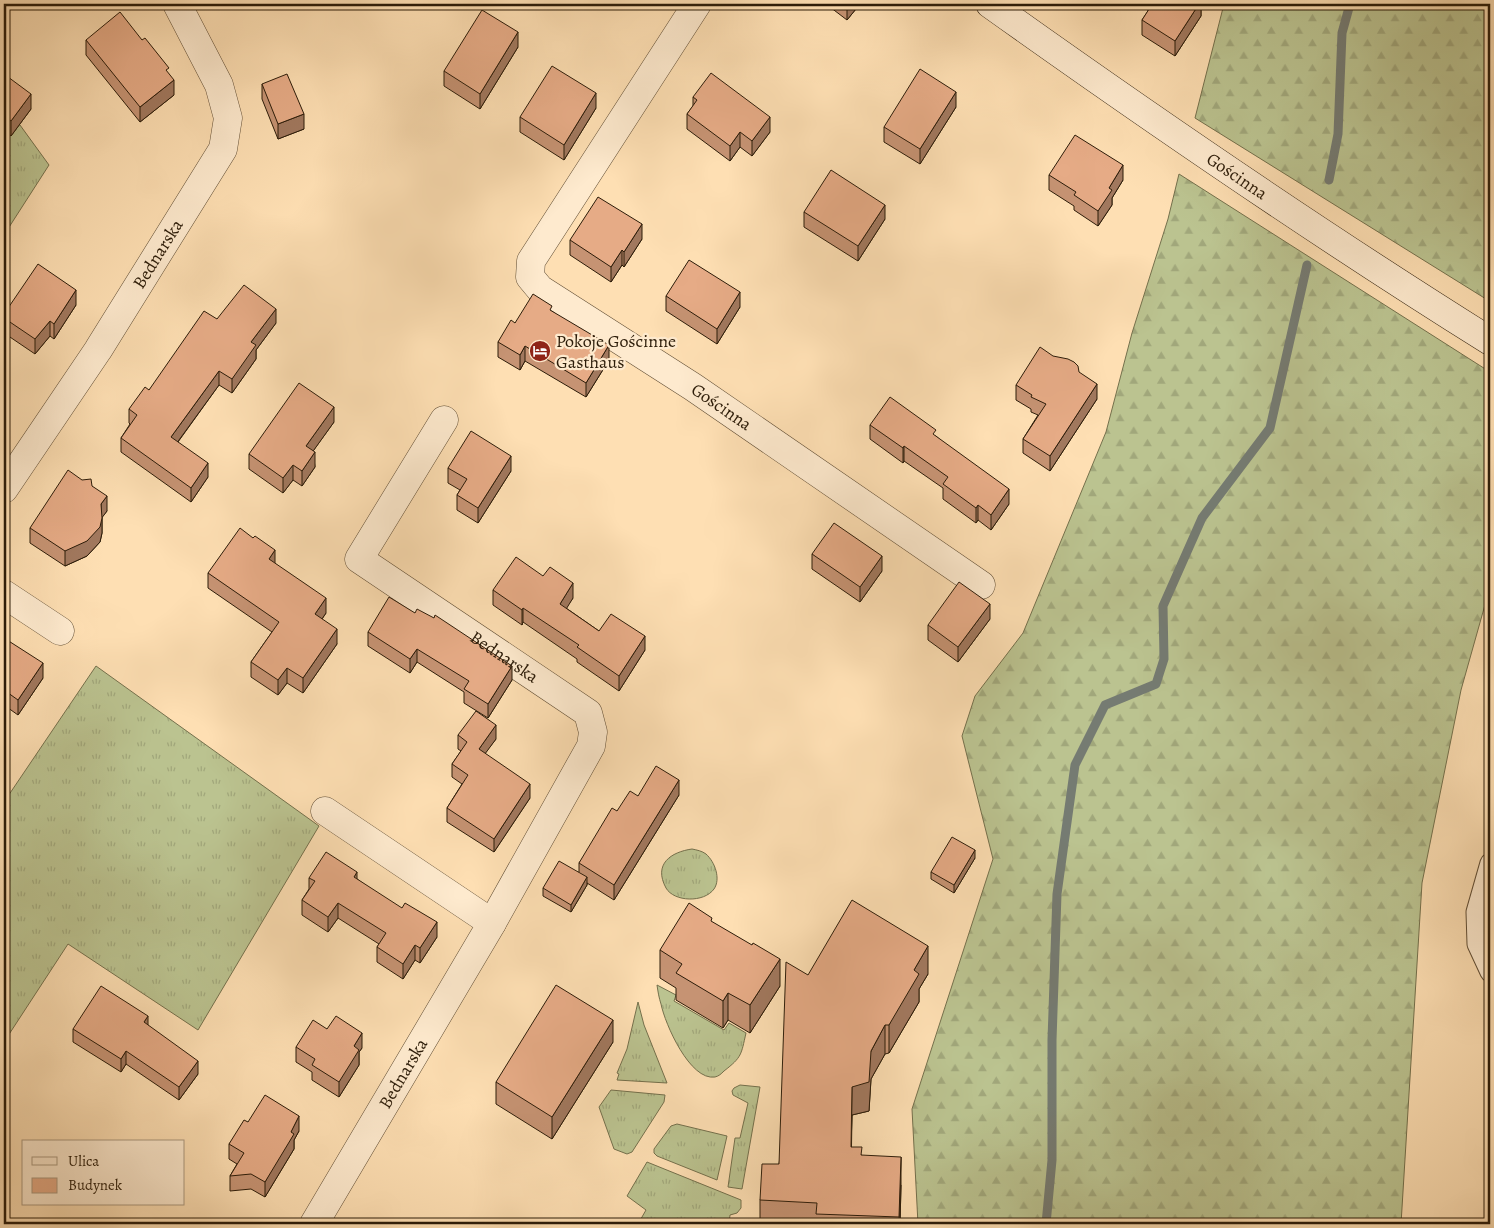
<svg xmlns="http://www.w3.org/2000/svg" width="1494" height="1228" viewBox="0 0 1494 1228" font-family="Alegreya,serif">
<style>
.grass{fill:url(#grass-tufts);stroke:#74704c}
.forest{fill:url(#forest-firs);stroke:#74704c}
.lines{fill:none;stroke-linecap:round;stroke-linejoin:round}
.stream{stroke:#757b72;stroke-width:9}
.lane-casing{stroke:#604d34;stroke-width:21}
.street-casing{stroke:#604d34;stroke-width:29}
.secondary-casing{stroke:#2c1c09;stroke-width:29}
.lane{stroke:#feeace;stroke-width:19}
.street{stroke:#feeace;stroke-width:28}
.secondary{stroke:#feeace;stroke-width:28}
.wall{fill:#c69373;stroke:#2c1c09}
.shaded-wall{fill:#a1785e;stroke:#2c1c09}
.building{fill:#e6ab86;stroke:#2c1c09}
.labels{text-anchor:middle;stroke-width:4.5;stroke-linejoin:round;paint-order:stroke}
.street-label{font-size:18px;fill:#2c1c09;stroke:#feeace}
.poi-label{font-size:18px;fill:#2c1c09;stroke:#feeace;text-anchor:start}
</style>
<defs>
<pattern id="grass-tufts" width="24" height="20" patternUnits="userSpaceOnUse" patternTransform="scale(1.25)"><rect width="24" height="20" fill="#bbc390"/><path d="M3 7l-1-3M5 7V3M7 7l1-3M15 17l-1-3M17 17v-4M19 17l1-3" fill="none" stroke="#a1a77b"/></pattern>
<pattern id="forest-firs" width="22" height="20" patternUnits="userSpaceOnUse" patternTransform="scale(1.25)"><rect width="22" height="20" fill="#bbc390"/><path d="M5 1l3.5 6h-7zM16 11l3.5 6h-7z" fill="#a1a77b"/></pattern>
</defs>
<rect width="100%" height="100%" fill="#fedfb3"/>
<filter id="stains"><feTurbulence type="fractalNoise" baseFrequency=".004" numOctaves="4"/><feColorMatrix values="0 0 0 0 .2 0 0 0 0 .09 0 0 0 0 .02 0 0 0 .5 -.17"/></filter>
<radialGradient id="worn" r=".72"><stop offset=".6" stop-color="#630" stop-opacity="0"/><stop offset="1" stop-color="#630" stop-opacity=".3"/></radialGradient>
<g class="grass">
<path d="M4 103 49 165 4 235Z"/>
<path d="M96 666 319 826 198 1030 68 944 4 1042V802Z"/>
<path d="M692 849C697 850 702 851 706 854 715 862 721 879 714 889 704 903 674 902 666 888 653 864 671 852 692 849Z"/>
<path d="M657 985 676 995 674 1001 724 1030 729 1023 746 1033C741 1055 742 1057 724 1071 721 1074 719 1076 715 1077 690 1081 665 1024 661 1004 659 998 658 992 657 985Z"/>
<path d="M638 1002 644 1025 667 1083 617 1080 619 1074 617 1073 627 1049Z"/>
<path d="M740 1085 760 1087 742 1189 728 1187 735 1138H740L748 1103 733 1095 732 1091 734 1088Z"/>
<path d="M611 1090 665 1095 664 1102 632 1152 627 1154 614 1149 599 1107Z"/>
<path d="M677 1124 727 1136 717 1180 657 1156 654 1153V1149L671 1126Z"/>
<path d="M647 1162 741 1200V1208L737 1213 730 1215 729 1224H638L646 1210 627 1196Z"/>
</g>
<g class="forest">
<path d="M1224 4H1490V283L1486 299 1195 118Z"/>
<path d="M1179 174 1490 372V587L1461 690 1422 883 1401 1224H918L912 1109 993 859 962 736 975 696 1023 633 1106 432 1132 333 1168 219Z"/>
</g>
<g class="lines">
<g class="stream">
<path d="M1329 180 1338 134 1342 33 1350 4"/>
<path d="M1046 1224 1052 1160V1040L1057 894 1075 765 1105 705 1156 684 1164 659 1163 606 1202 518 1270 428 1307 265"/>
</g>
<g class="lane-casing">
<path id="lane" d="M1490 863 1476 912 1477 944 1490 972"/>
</g>
<g class="street-casing">
<g id="street">
<path id="s1" d="M697 4 531 261 530 277 540 289 693 387 981 585"/>
<path id="s2" d="M444 420 359 559 588 713 593 732 591 746 492 923"/>
<path id="s3" d="M4 489 98 350 223 149 228 118 219 85 177 4"/>
<path d="M4 594 60 631"/>
<path id="s4" d="M314 1224 492 923 325 811"/>
</g>
</g>
<g class="secondary-casing">
<g id="secondary">
<path id="s5" d="M990 4C1154 121 1319 234 1490 341"/>
</g>
</g>
<use href="#lane" class="lane"/>
<use href="#street" class="street"/>
<use href="#secondary" class="secondary"/>
</g>
<g class="wall">
<path d="M826 4H860L847 20Z"/>
<path d="M1147 4H1201V16L1175 56 1142 35V20L1148 11Z"/>
<path d="M86 40 174 95 140 122 86 55Z"/>
<path d="M518 47 480 109 444 86V71Z"/>
<path d="M4 74 31 109 11 136 4 131Z"/>
<path d="M262 84 304 129 278 139 262 99Z"/>
<path d="M693 97 770 132 752 156 740 147 730 161 687 129V114L693 106Z"/>
<path d="M956 107 920 164 884 142V127Z"/>
<path d="M596 108 564 160 520 132V117Z"/>
<path d="M1049 175 1123 180 1112 198V205L1098 226 1074 210V206L1049 190Z"/>
<path d="M804 212 885 219 858 261 804 227Z"/>
<path d="M642 239 624 267 622 265 611 282 570 255V240Z"/>
<path d="M666 296 740 307 717 344 666 311Z"/>
<path d="M76 305 54 339 50 336 35 354 4 333V314Z"/>
<path d="M552 311 609 360 586 397 525 361 520 370 498 357V342L515 323Z"/>
<path d="M217 319 276 323 256 350V359L232 393 219 385 178 442 208 477 191 502 121 452V438L130 424 129 423V409L149 390Z"/>
<path d="M1016 385 1097 399 1050 471 1023 453V439L1038 415 1031 412V409L1016 400Z"/>
<path d="M334 422 313 451 315 467 302 486 293 480 283 493 249 469V454Z"/>
<path d="M870 425 936 436 1009 504 991 530 978 520 976 523 943 499V488L904 461 903 463 870 439Z"/>
<path d="M448 468 511 471 478 523 457 510V495L460 490 448 483Z"/>
<path d="M92 486 107 511 102 517V533L100 542 87 556 65 566 30 543V528Z"/>
<path d="M812 554 882 571 860 602 812 569Z"/>
<path d="M275 563 326 613 322 619 337 644 303 693 287 683 278 695 251 677V662L272 632 208 588V573Z"/>
<path d="M493 590 573 598 566 608 599 631 645 650 619 691 577 662V659L523 622 522 625 493 605Z"/>
<path d="M990 619 958 662 928 640V625Z"/>
<path d="M368 632 512 680 488 718 464 703V692L417 662 410 673 368 646Z"/>
<path d="M4 638 43 678 18 715 4 705Z"/>
<path d="M458 735 496 739 485 753 530 798 494 852 447 822V808L462 784 452 777V764L461 751 458 749Z"/>
<path d="M679 795 614 900 587 883V885L571 912 543 896V888L579 872V863L617 811 638 796Z"/>
<path d="M975 858 954 893 931 879V872Z"/>
<path d="M309 878 357 879 437 937 420 963 415 960 403 979 377 962V947L379 944 338 918 328 932 302 915V900L309 889Z"/>
<path d="M712 922 780 986 750 1033 728 1020 723 1028 676 1000V988L660 978V950Z"/>
<path d="M928 974 919 989V1002L889 1053 885 1054 871 1079 869 1111 852 1115 851 1147 901 1185 900 1224H760V1200L779 1164 808 975Z"/>
<path d="M148 1025 198 1074 179 1100 126 1064 121 1072 73 1042V1029Z"/>
<path d="M327 1029 362 1048 359 1052V1065L339 1097 312 1080V1072L296 1062V1047Z"/>
<path d="M613 1042 552 1139 496 1104V1082Z"/>
<path d="M248 1122 299 1131 294 1140V1149L265 1197 251 1189 230 1191V1176L237 1164 229 1159V1144Z"/>
</g>
<g class="shaded-wall">
<path d="M848 4H860L847 20V5Z"/>
<path d="M1199 4H1201V16L1175 56V41Z"/>
<path d="M518 32V47L480 109V94Z"/>
<path d="M174 80V95L140 122V107Z"/>
<path d="M956 92V107L920 164V149Z"/>
<path d="M596 93V108L564 160V145Z"/>
<path d="M31 94V109L11 136V121Z"/>
<path d="M304 114V129L278 139V124Z"/>
<path d="M770 117V132L752 156V141Z"/>
<path d="M740 132V147L730 161V146Z"/>
<path d="M1123 165V180L1112 198V205L1098 226V211L1109 188Z"/>
<path d="M885 205V219L858 261V246Z"/>
<path d="M642 224V239L624 267V252Z"/>
<path d="M622 250V265L611 282V267Z"/>
<path d="M76 290V305L54 339V324Z"/>
<path d="M740 292V307L717 344V329Z"/>
<path d="M276 309V323L256 350V359L232 393V379L251 342Z"/>
<path d="M50 321V336L35 354V339Z"/>
<path d="M609 345V360L586 397V383Z"/>
<path d="M525 346V361L520 370V355Z"/>
<path d="M219 371V385L171 451V437Z"/>
<path d="M1097 384V399L1050 471V456Z"/>
<path d="M334 407V422L306 461V446Z"/>
<path d="M904 446V461L903 463V448Z"/>
<path d="M315 452V467L302 486V471Z"/>
<path d="M511 456V471L478 523V508Z"/>
<path d="M208 463V477L191 502V488Z"/>
<path d="M293 465V480L283 493V478Z"/>
<path d="M1009 489V504L991 530V515Z"/>
<path d="M107 496V511L101 519V504Z"/>
<path d="M978 505V520L976 523V508Z"/>
<path d="M102 518V533L100 542 87 556 65 566V551Z"/>
<path d="M275 550V565L269 559Z"/>
<path d="M882 556V571L860 602V587Z"/>
<path d="M573 583V598L560 619V604Z"/>
<path d="M326 598V613L315 629V614Z"/>
<path d="M990 604V619L958 662V647Z"/>
<path d="M523 608V622L522 625V610Z"/>
<path d="M337 629V644L303 693V678Z"/>
<path d="M645 636V650L619 691V676Z"/>
<path d="M417 649V662L410 673V659Z"/>
<path d="M43 663V678L18 715V700Z"/>
<path d="M512 666V680L488 718V704Z"/>
<path d="M287 668V683L278 695V680Z"/>
<path d="M496 725V739L479 762V749Z"/>
<path d="M679 780V795L614 900V885Z"/>
<path d="M530 784V798L494 852V839Z"/>
<path d="M975 850V858L954 893V885Z"/>
<path d="M357 872V887L354 877Z"/>
<path d="M587 877V885L571 912V905Z"/>
<path d="M338 903V918L328 932V917Z"/>
<path d="M437 922V937L420 963V948Z"/>
<path d="M415 945V960L403 979V964Z"/>
<path d="M928 946V974L919 989V1002L889 1053V1025L914 970Z"/>
<path d="M780 959V986L750 1033V1005Z"/>
<path d="M728 993V1020L723 1028V1001Z"/>
<path d="M148 1016V1029L144 1022Z"/>
<path d="M613 1020V1042L552 1139V1117Z"/>
<path d="M885 1025V1054L871 1079 869 1111 852 1115 851 1176 852 1087Z"/>
<path d="M362 1033V1048L359 1052V1065L339 1097V1082L354 1046Z"/>
<path d="M126 1051V1064L121 1072V1059Z"/>
<path d="M198 1061V1074L179 1100V1087Z"/>
<path d="M299 1116V1131L294 1140V1149L265 1197V1182Z"/>
<path d="M901 1157V1185L900 1224H899Z"/>
</g>
<g class="building">
<path d="M1150 4H1199L1175 41 1142 20 1151 6Z"/>
<path d="M482 10 518 32 480 94 444 71Z"/>
<path d="M120 12 142 40 145 38 169 68 166 70 174 80 140 107 86 40Z"/>
<path d="M552 66 596 93 564 145 520 117Z"/>
<path d="M920 69 956 92 920 149 884 127Z"/>
<path d="M711 73 770 117 752 141 740 132 730 146 687 114 697 100 693 97Z"/>
<path d="M4 74 31 94 11 121 4 116Z"/>
<path d="M287 74 304 114 278 124 262 84Z"/>
<path d="M1075 135 1123 165 1109 188 1112 190 1098 211 1074 195 1076 192 1049 175Z"/>
<path d="M831 170 885 205 858 246 804 212Z"/>
<path d="M598 197 642 224 624 252 622 250 611 267 570 240Z"/>
<path d="M689 260 740 292 717 329 666 296Z"/>
<path d="M38 264 76 290 54 324 50 321 35 339 4 318V314Z"/>
<path d="M244 285 276 309 251 342 256 345 232 379 219 371 171 437 208 463 191 488 121 438 137 415 129 409 145 387 149 390 204 311 217 319Z"/>
<path d="M533 294 552 306 550 310 609 345 586 383 525 346 520 355 498 342 511 320 515 323Z"/>
<path d="M1040 347 1053 356 1068 359 1074 362 1078 366 1079 372 1097 384 1050 456 1023 439 1046 404 1031 397 1032 395 1016 385Z"/>
<path d="M299 383 334 407 306 446 315 452 302 471 293 465 283 478 249 454Z"/>
<path d="M890 397 936 430 933 434 1009 489 991 515 978 505 976 508 943 484 948 477 904 446 903 448 870 425Z"/>
<path d="M471 431 511 456 478 508 457 495 467 479 448 468Z"/>
<path d="M68 470 82 480 91 479 92 486 107 496 101 504 102 518 100 527 87 541 65 551 30 528Z"/>
<path d="M834 523 882 556 860 587 812 554Z"/>
<path d="M240 528 253 538 255 536 275 550 269 559 326 598 315 614 337 629 303 678 287 668 278 680 251 662 279 622 208 573Z"/>
<path d="M516 557 543 576 550 567 573 583 560 604 599 631 611 614 645 636 619 676 577 647 579 645 523 608 522 610 493 590Z"/>
<path d="M959 582 990 604 958 647 928 625Z"/>
<path d="M389 597 415 613 417 609 434 618 435 615 512 666 488 704 464 689 469 681 417 649 410 659 368 632Z"/>
<path d="M4 638 43 663 18 700 4 690Z"/>
<path d="M476 711 496 725 479 749 530 784 494 839 447 808 468 775 452 764 467 742 458 735Z"/>
<path d="M656 766 679 780 614 885 579 863 612 808 617 811 630 791 638 796Z"/>
<path d="M952 837 975 850 954 885 931 872Z"/>
<path d="M326 852 357 872 354 877 402 908 405 903 437 922 420 948 415 945 403 964 377 947 386 933 338 903 328 917 302 900 315 881 309 878Z"/>
<path d="M559 861 587 877 571 905 543 888Z"/>
<path d="M852 900 928 946 914 970 919 974 889 1025H885L871 1051 869 1082 852 1087 851 1147H862L861 1155 901 1157 899 1217 816 1214 817 1203 760 1200 762 1164H779L786 962 808 975Z"/>
<path d="M689 903 712 918 711 921 752 945 753 943 780 959 750 1005 728 993 723 1001 676 973 682 964 660 950Z"/>
<path d="M556 985 613 1020 552 1117 496 1082Z"/>
<path d="M101 986 148 1016 144 1022 198 1061 179 1087 126 1051 121 1059 73 1029Z"/>
<path d="M336 1016 362 1033 354 1046 359 1050 339 1082 312 1065 315 1059 296 1047 313 1020 327 1029Z"/>
<path d="M265 1095 299 1116 291 1132 294 1134 265 1182 251 1174 230 1176 244 1153 229 1144 244 1120 248 1122Z"/>
</g>
<defs>
<g id="hotel-disc" transform="scale(1.125)"><circle r="9.5" fill="#8f2418" stroke="#feeace"/><path d="M-6-4.5h1.5V1H6V5H4.5V3h-9V5H-6ZM-4 0a1.8 1.8 0 1 1 3.6 0ZM.5 0V-2.5h3Q6-2.5 6 0Z" fill="#fff"/></g>
</defs>
<g fill-rule="evenodd">
<use href="#hotel-disc" x="540" y="351"/>
</g>
<g class="labels">
<g class="street-label">
<text dy="6" stroke="none"><textPath href="#s5" startOffset="301">Gościnna</textPath></text>
<text dy="6" stroke="none"><textPath href="#s3" startOffset="281">Bednarska</textPath></text>
<text dy="6" stroke="none"><textPath href="#s1" startOffset="554">Gościnna</textPath></text>
<text dy="6" stroke="none"><textPath href="#s2" startOffset="338">Bednarska</textPath></text>
<text dy="6" stroke="none"><textPath href="#s4" startOffset="175">Bednarska</textPath></text>
</g>
<g class="poi-label">
<text x="556" y="347">Pokoje Gościnne<tspan x="556" dy="21">Gasthaus</tspan></text>
</g>
</g>
<rect width="1494" height="1228" fill="none" stroke="#fedfb3" stroke-width="20"/>
<rect x="5" y="5" width="1484" height="1218" fill="none" stroke="#2c1c09" stroke-width="2.5"/>
<rect x="10" y="10" width="1474" height="1208" fill="none" stroke="#2c1c09"/>
<rect x="22" y="1140" width="162" height="65" fill="#feeace" stroke="#aa987f"/>
<rect x="32" y="1157" width="25" height="8" fill="#feeace" stroke="#aa987f"/>
<text x="68" y="1166" font-size="15" fill="#2c1c09">Ulica</text>
<rect x="32" y="1178" width="25" height="15" fill="#e6ab86" stroke="#aa987f"/>
<text x="68" y="1190" font-size="15" fill="#2c1c09">Budynek</text>
<rect width="100%" height="100%" filter="url(#stains)"/>
<rect width="100%" height="100%" fill="url(#worn)"/>
</svg>
